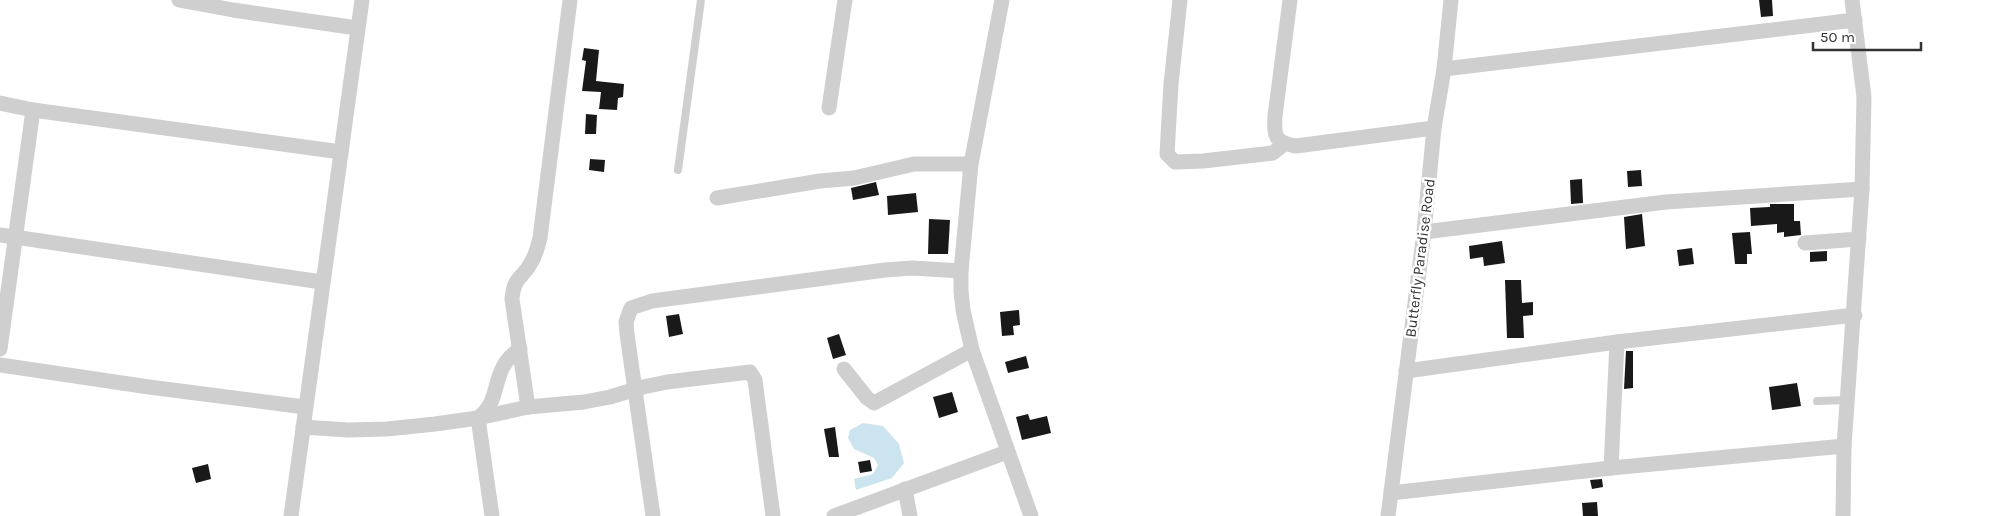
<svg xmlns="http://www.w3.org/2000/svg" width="1993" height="516" viewBox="0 0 1993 516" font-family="Karla,sans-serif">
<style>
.water{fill:#cce4ef}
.building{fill:#191919}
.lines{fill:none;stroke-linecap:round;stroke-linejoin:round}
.lane{stroke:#cfcfcf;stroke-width:8}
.street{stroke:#cfcfcf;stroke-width:15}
.labels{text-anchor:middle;stroke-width:5;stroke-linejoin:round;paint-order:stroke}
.street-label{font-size:15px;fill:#323232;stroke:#fff}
</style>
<rect width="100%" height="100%" fill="#fff"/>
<path class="water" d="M863 423 883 426 899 444 904 463 892 478 856 490 854 479 873 474 878 465 874 458 854 449 848 438 850 430Z"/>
<g class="building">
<path d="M1759 0H1772L1773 16 1761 17Z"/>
<path d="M584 48 599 50 596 81 624 84 623 97 618 98 617 110 599 109 601 92 582 91 586 61 582 60Z"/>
<path d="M586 114 597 115 596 134H585Z"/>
<path d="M590 159 605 160 604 172 589 170Z"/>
<path d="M1641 170 1642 186 1628 187 1627 171Z"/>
<path d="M1582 179 1583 203 1571 204 1570 180Z"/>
<path d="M876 182 879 195 853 200 851 188Z"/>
<path d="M916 193 918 212 888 215 887 196Z"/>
<path d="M1770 204H1794V221H1800L1801 235 1784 237V232L1777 233V224L1751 226 1750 208 1770 207Z"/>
<path d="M1642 214 1645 246 1626 249 1624 217Z"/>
<path d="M929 219 950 220 948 254H928Z"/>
<path d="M1750 232 1752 254H1747V264H1735L1732 233Z"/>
<path d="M1502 241 1505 263 1484 266 1483 257 1470 259 1469 246Z"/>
<path d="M1692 248 1694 264 1679 266 1677 250Z"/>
<path d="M1827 251V261L1810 262V252Z"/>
<path d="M1505 280H1521L1522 303 1533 302V315L1523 316 1524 338H1507Z"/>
<path d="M1019 310 1020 325 1013 326 1014 335 1002 336 1000 312Z"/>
<path d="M679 314 683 334 669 337 666 316Z"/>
<path d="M839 334 846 355 833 359 827 338Z"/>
<path d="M1626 351H1633V388L1624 389Z"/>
<path d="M1026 356 1029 368 1008 373 1005 362Z"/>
<path d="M1797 383 1801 406 1772 410 1769 387Z"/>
<path d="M952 392 958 412 939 418 933 397Z"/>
<path d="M1028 414 1030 420 1047 416 1051 433 1022 440 1016 417Z"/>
<path d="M835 427 839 457H829L824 429Z"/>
<path d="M870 460 872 471 860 473 858 462Z"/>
<path d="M208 464 211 479 196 483 192 468Z"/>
<path d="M1602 479 1603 487 1592 489 1590 480Z"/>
<path d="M1597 502 1598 516H1583L1582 503Z"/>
</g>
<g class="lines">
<g class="lane">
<path d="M678 170 701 0"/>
<path d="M1817 401 1848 400"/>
</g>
<g class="street">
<path d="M179 0 233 10 357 28"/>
<path d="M1002 0 971 164 961 271V291L963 310 972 350 1031 516"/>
<path d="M1180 0 1171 84 1167 154 1175 162 1203 161 1273 153 1284 144"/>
<path d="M1290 0 1275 116C1274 136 1274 142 1296 146L1434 128"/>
<path d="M1444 69 1855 20"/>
<path d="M0 103 33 110 341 152"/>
<path d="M829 108 845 0"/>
<path d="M717 198 820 181 854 178 914 164H971"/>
<path d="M1424 232 1666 202 1862 189"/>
<path d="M0 235 322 282"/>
<path d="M1805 243 1859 239"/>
<path d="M0 349 33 110"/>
<path d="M0 365 149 387 305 407"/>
<path d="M844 369 867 398 874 403 972 350"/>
<path d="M1406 371 1617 342 1855 315"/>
<path d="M528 407 512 299C514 275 523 279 532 261 536 254 538 246 540 238L570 0"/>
<path d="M303 427 348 430 387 429 435 424 478 418 528 407 584 402 610 397 643 387 667 382 750 372 755 380 773 516"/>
<path d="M1611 468 1617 342"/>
<path d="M905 489 910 516"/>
<path d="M1391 493 1611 468 1844 446"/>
<path d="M291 516 362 0"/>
<path d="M492 516 478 418C504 399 488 370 520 349"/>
<path d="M653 516 627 334 626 322 631 308 652 301 885 270 912 268 961 271"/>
<path d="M834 516 1007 452"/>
<path d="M1388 516 1424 232 1434 128 1444 69 1451 0"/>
<path d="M1843 516 1844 446 1862 189 1864 97 1852 0"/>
</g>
</g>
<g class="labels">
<g class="street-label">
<text transform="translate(1420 258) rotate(-83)" y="5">Butterfly Paradise Road</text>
</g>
</g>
<path d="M1813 42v8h108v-8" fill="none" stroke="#323232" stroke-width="2.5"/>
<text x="1820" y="42" font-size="15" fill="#323232" stroke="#ffffff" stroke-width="4" paint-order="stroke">50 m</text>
</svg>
